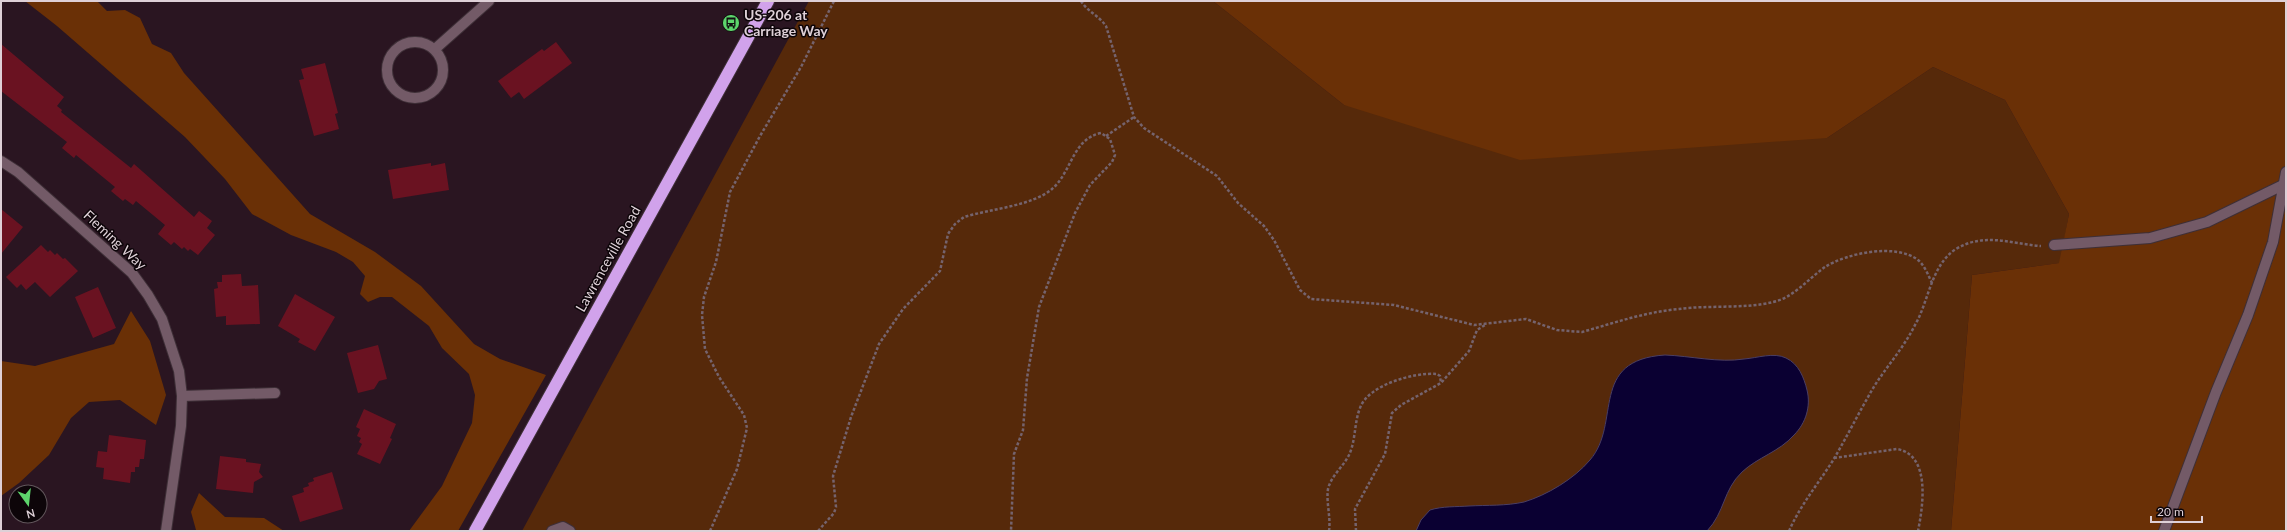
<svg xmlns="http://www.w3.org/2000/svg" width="2287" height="532" viewBox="0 0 2287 532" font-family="Lato,sans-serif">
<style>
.green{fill:#56290a}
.forest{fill:#6a3006}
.water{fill:#0a0032;stroke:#4a3e64}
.building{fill:#6a1221}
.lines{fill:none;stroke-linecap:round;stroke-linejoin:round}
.minor-casing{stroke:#3e2f37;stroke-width:12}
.highway-casing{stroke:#3e2f37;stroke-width:14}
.path{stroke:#75636d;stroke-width:2.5;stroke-dasharray:3 2;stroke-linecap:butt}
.minor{stroke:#735a67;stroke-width:10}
.highway{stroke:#d1a2eb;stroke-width:12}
.labels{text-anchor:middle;stroke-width:3;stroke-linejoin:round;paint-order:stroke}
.poi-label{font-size:14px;font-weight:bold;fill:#ded0d7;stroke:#0d0509;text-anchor:start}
.street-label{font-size:14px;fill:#ded0d7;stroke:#0d0509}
</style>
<rect width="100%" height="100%" fill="#2a1521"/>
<path class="green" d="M809 1H1213L1344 105 1827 138 1933 67 2005 100 2069 214 2060 263 1972 275 1951 531H522Z"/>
<g class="forest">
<path d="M25 1H97L107 11 125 10 140 18 152 44 171 53 184 73 310 214 375 252 421 286 474 344 500 359 546 375 458 531H409L442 486 472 423 475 395 469 374 442 348 429 326 392 297H380L368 302 360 294 365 276 353 262 336 252 291 235 252 214 225 179 185 137 57 26Z"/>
<path d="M1213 1H2286V531H1951L1972 275 2059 263 2069 214 2005 100 1933 67 1827 138 1520 160 1344 105Z"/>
<path d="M131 311 150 341 166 395 156 425 120 400 89 402 71 418 49 455 19 483 1 496V361L35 366 114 344Z"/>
<path d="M199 493 225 517 264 518 284 531 196 530 191 512Z"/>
</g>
<path class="water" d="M1665 355C1691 356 1719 363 1744 359 1757 358 1774 352 1786 358 1799 364 1804 378 1807 390 1811 406 1806 423 1794 435 1779 452 1758 457 1742 472 1723 490 1725 512 1707 531H1416L1421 520 1430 510C1443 506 1456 507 1469 506 1487 505 1506 506 1524 502 1547 495 1574 479 1590 460 1622 423 1588 360 1665 355Z"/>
<g class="building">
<path d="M556 42 572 63 524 99 519 92 511 98 498 81 542 49 544 51Z"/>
<path d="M1 44 64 97 57 106 62 110 61 112 131 168 134 164 194 217 199 211 212 221 207 228 215 235 198 255 190 249 188 251 184 247 182 249 174 242 171 245 158 234 165 225 136 201 133 205 125 199 123 201 111 191 115 187 76 155 74 158 62 148 67 142 1 91Z"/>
<path d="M325 63 338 113 335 114 339 129 314 136 299 80 304 79 301 69Z"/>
<path d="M431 163V166L445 163 449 190 393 199 388 170Z"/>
<path d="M1 209 23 227 1 254Z"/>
<path d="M41 245 48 252 50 250 55 255 57 253 63 259 65 258 78 271 50 297 35 282 26 290 21 284 17 288 6 277Z"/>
<path d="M241 274 242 286 258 285 260 324 226 325V316L216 317 214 289 218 288 217 282H222V275Z"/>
<path d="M98 287 116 328 93 338 75 297Z"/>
<path d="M295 294 335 317 315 351 298 342 300 339 278 326Z"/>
<path d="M378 345 387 379 379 381 374 389 358 393 347 353Z"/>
<path d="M364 409 396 424 390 438 392 439 380 464 357 454 362 444 359 442 361 438 357 436 360 429 356 427Z"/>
<path d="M109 435 146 440 144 459H140L139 467H135V472H131L130 483 103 479 104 468 96 467 98 451 107 452Z"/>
<path d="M220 456 246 459V462L261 464 259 472 263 477 254 482 253 493 216 489Z"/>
<path d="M332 472 343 509 300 522 292 496 304 492 303 488 309 486 308 483 314 481 313 478Z"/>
</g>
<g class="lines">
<g class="minor-casing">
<g id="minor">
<circle cx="415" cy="70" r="28"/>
<path d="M435 49 489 1"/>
<path d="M1 161 18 172 132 273 148 295 162 319 179 371 182 396 181 426 166 531"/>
<path d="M2054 245 2150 238 2207 222 2283 185"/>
<path d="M182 396 275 393"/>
<path d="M552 531 563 527 570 531"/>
<path d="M2164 531 2216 392 2248 315 2273 242 2286 172"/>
</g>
</g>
<g class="highway-casing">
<path id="highway" d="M475 531 768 1"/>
</g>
<g class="path">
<path d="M1081 1C1087 11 1099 16 1106 26L1134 117 1144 128 1217 176 1238 203 1264 226 1274 240 1300 290 1311 299 1394 305 1474 325 1526 319 1557 330 1582 332C1614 323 1645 312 1679 309 1707 305 1746 309 1773 302 1793 298 1808 279 1825 267 1847 253 1896 243 1918 260 1925 266 1928 275 1932 283"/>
<path d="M1106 136 1134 117"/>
<path d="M1834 458 1897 449C1931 455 1923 506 1918 531"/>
<path d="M710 531 737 469 747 428 744 415 719 377 705 349 702 315 704 297 716 262 730 192 760 136 801 67 834 1"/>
<path d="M818 531 834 513 836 507 833 476 851 417 879 344 903 309 940 271 948 234 955 224 964 217C990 209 1032 206 1052 189 1072 172 1072 139 1101 133L1110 139 1115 155 1112 162 1090 185 1075 213 1039 307 1027 378 1023 430 1014 454 1011 531"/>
<path d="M1329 531C1331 517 1326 503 1328 489 1331 476 1343 467 1349 455 1356 440 1354 423 1360 408 1368 385 1414 372 1437 374L1440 376 1441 383"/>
<path d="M1356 531 1355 509 1385 454 1392 413 1401 405 1441 383 1469 351 1477 330 1485 325"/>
<path d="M1789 531C1800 506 1817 485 1832 462 1847 437 1860 410 1875 385 1888 365 1904 347 1915 325 1929 301 1931 265 1956 249 1984 232 2012 244 2041 246"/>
</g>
<use href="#minor" class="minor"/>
<use href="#highway" class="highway"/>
</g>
<defs>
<g id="bus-disc" transform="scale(0.9)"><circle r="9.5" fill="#5dd56c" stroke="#0d0509"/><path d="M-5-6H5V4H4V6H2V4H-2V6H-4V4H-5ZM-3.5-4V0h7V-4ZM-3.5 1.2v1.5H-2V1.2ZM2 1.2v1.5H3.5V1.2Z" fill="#111"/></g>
</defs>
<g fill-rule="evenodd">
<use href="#bus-disc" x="731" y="23"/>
</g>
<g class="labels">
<g class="poi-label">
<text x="744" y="20">US-206 at<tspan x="744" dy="16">Carriage Way</tspan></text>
</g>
<g class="street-label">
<text transform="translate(115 240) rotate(43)" y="5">Fleming Way</text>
<text transform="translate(608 259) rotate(-61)" y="5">Lawrenceville Road</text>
</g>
</g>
<rect width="2287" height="532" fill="none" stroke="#ded0d7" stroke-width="4"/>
<g transform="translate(28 504) rotate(165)"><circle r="19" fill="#0d0509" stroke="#61565b"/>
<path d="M0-3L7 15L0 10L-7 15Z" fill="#5dd56c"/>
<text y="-6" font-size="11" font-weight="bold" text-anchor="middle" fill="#ded0d7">N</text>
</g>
<path d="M2151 516v6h51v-6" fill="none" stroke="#ded0d7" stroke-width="2"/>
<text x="2157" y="516" font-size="12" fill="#ded0d7" stroke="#0d0509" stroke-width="3" paint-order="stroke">20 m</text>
</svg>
